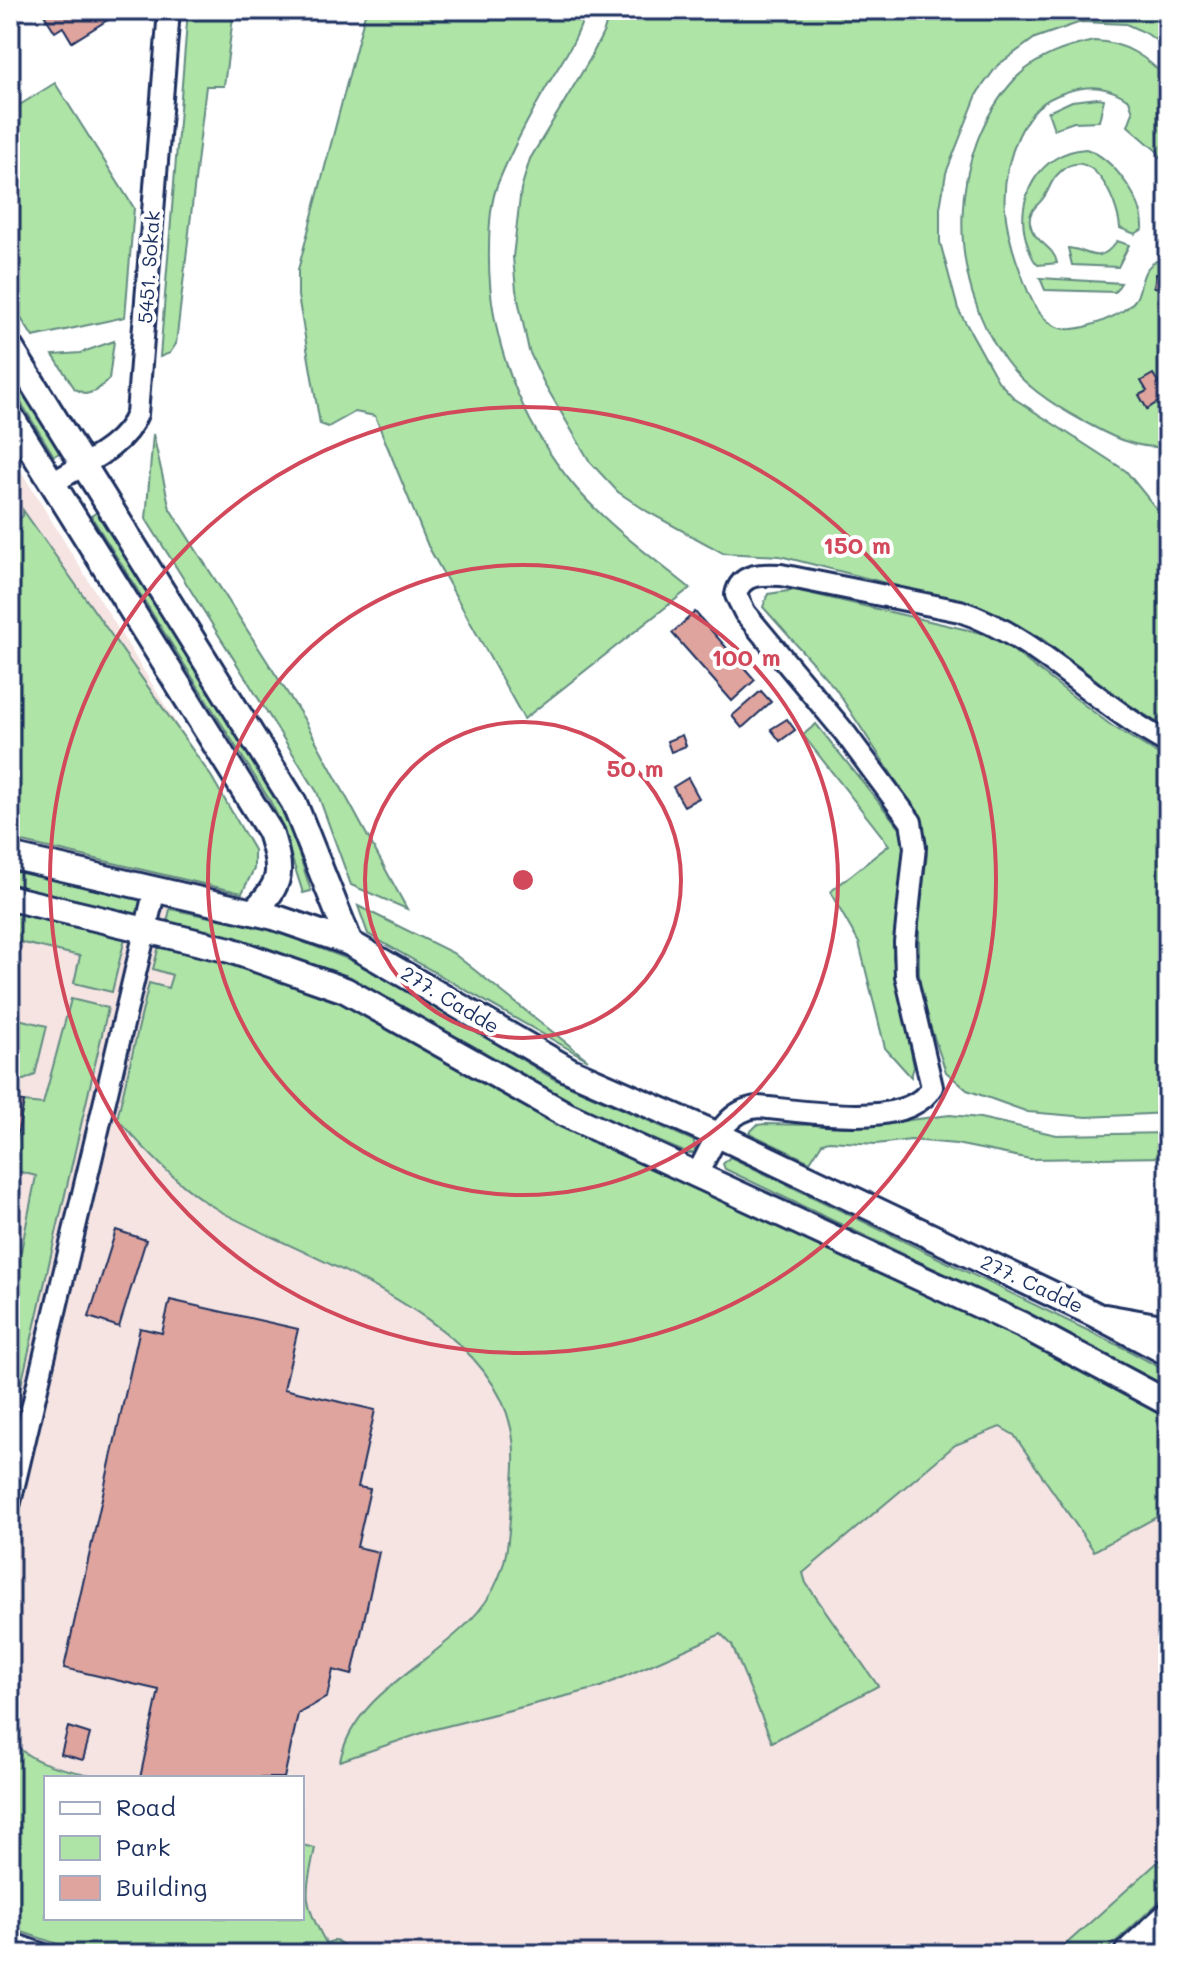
<svg xmlns="http://www.w3.org/2000/svg" width="1178" height="1964" viewBox="0 0 1178 1964" font-family="Mali,sans-serif">
<style>
.built{fill:#f5e4e2;fill-rule:evenodd}
.green{fill:#aee4a6;stroke:#648a82;stroke-width:2}
.building{fill:#dea49d;stroke:#1b2f5e;stroke-width:2}
.lines{fill:none;stroke-linecap:round;stroke-linejoin:round}
.minor-casing{stroke:#1b2f5e;stroke-width:26}
.tertiary-casing{stroke:#1b2f5e;stroke-width:30}
.trunk-casing{stroke:#1b2f5e;stroke-width:38}
.minor{stroke:#fff;stroke-width:20}
.tertiary{stroke:#fff;stroke-width:24}
.trunk{stroke:#fff;stroke-width:32}
.ring{fill:none;stroke:#d1495b;stroke-width:4}
.labels{text-anchor:middle;stroke-width:8;stroke-linejoin:round;paint-order:stroke}
.street-label{font-size:20px;fill:#1b2f5e;stroke:#fff}
.centre{fill:#d1495b;stroke:#fff;stroke-width:4}
.ring-label{font-size:24px;text-anchor:middle;font-weight:bold;fill:#d1495b;stroke:#fff;stroke-width:8;stroke-linejoin:round;paint-order:stroke}
</style>
<rect width="100%" height="100%" fill="#fff"/>
<filter id="ink" filterUnits="userSpaceOnUse"><feTurbulence type="fractalNoise" baseFrequency=".0125" numOctaves="2"/><feDisplacementMap in="SourceGraphic" scale="16" xChannelSelector="R" yChannelSelector="G"/><feConvolveMatrix kernelMatrix="1 2 1 2 8 2 1 2 1" color-interpolation-filters="sRGB"/></filter>
<g filter="url(#ink)">
<path class="built" d="M10 453 254 850V869L233 907 229 962 380 1020 519 1103 1168 1416V1894L1102 1954H10ZM46 1778H302V1918H46Z"/>
<g class="green">
<path d="M188 10H234L224 86H206L176 344 170 353 160 357Z"/>
<path d="M366 10H585C580 37 561 62 547 86 529 117 512 149 498 183 490 202 489 228 489 249 487 336 520 422 576 488 608 526 652 557 690 588L524 719 428 546 375 416 355 412 328 427 320 424 298 296V270Z"/>
<path d="M610 10H1168V49L1146 33 1126 24 1081 22 1035 38 998 65 978 92 946 173 940 208V242L958 309 998 381 1015 399 1126 471 1168 523V729L1131 706 1041 638 984 608 780 556 723 553 648 512 618 492 590 462 544 383 529 351 516 290 513 257 521 189 530 159 590 59 604 31Z"/>
<path d="M1094 41C1125 42 1147 57 1168 80V204L1163 163 1158 152 1128 126 1133 112 1129 100C1108 86 1091 84 1066 92 1041 100 1030 112 1019 135 996 185 1003 227 1022 276 1029 295 1036 316 1055 326 1064 331 1075 329 1085 327 1100 323 1129 312 1137 297 1143 282 1141 270 1156 261L1168 263V413L1161 420 1168 430V447C1134 449 1112 437 1083 421 1055 406 1025 387 1006 361 946 281 946 152 1017 77 1038 56 1066 47 1094 41Z"/>
<path d="M55 83 134 208 125 317 33 337 10 301V111Z"/>
<path d="M1098 98 1104 99 1099 121 1074 122 1054 129 1048 112 1072 101Z"/>
<path d="M1086 149C1113 158 1144 200 1143 229L1135 234 1120 228C1118 201 1090 138 1057 175 1051 181 1049 190 1044 197 1038 206 1028 210 1030 223 1033 243 1054 245 1057 263L1038 265C1031 259 1030 251 1027 243 1013 199 1039 152 1086 149Z"/>
<path d="M1117 241 1129 245 1118 267 1072 265 1068 248C1089 249 1097 268 1117 241Z"/>
<path d="M1040 278 1121 283 1115 292 1045 290Z"/>
<path d="M114 341 109 379 96 391 86 394 75 389 53 355 80 353Z"/>
<path d="M10 371 61 452 54 456 10 385Z"/>
<path d="M153 434 170 509 304 719 407 909 351 885 317 792 146 519Z"/>
<path d="M23 510 211 776 254 850V869L242 893 10 839V524L23 516Z"/>
<path d="M99 511 277 797 287 817 311 891 303 893 280 821 270 801 91 516Z"/>
<path d="M795 590 994 636 1112 726 1168 760V1113L1087 1117 1028 1112 967 1090 946 1072 923 1005 919 974V919L927 854 923 822 835 688 763 607 768 594Z"/>
<path d="M816 724 902 831 904 843 893 957 914 1067 911 1077 885 1048 859 943 830 892 889 845 803 735Z"/>
<path d="M10 869 144 901 141 913 137 915 10 885Z"/>
<path d="M358 906 453 953 588 1060 368 934Z"/>
<path d="M170 909 269 929 348 959 425 1000 552 1078 694 1141 695 1153H687L576 1107 342 976 267 948 167 923Z"/>
<path d="M10 911 125 938 112 992 74 983 80 956 10 940Z"/>
<path d="M159 946 229 962 356 1008 519 1103 1099 1376 1168 1416V1511L1094 1551 1014 1435 1000 1427 955 1445 803 1573 806 1583 878 1686 772 1742 732 1645 721 1634 598 1688 431 1730 340 1761C357 1677 469 1655 499 1577 510 1551 509 1522 512 1494 514 1471 516 1450 511 1428 487 1314 310 1261 220 1211 179 1188 148 1152 117 1119L149 983 168 988 172 975 153 969Z"/>
<path d="M71 999 108 1008 10 1433V1249L21 1251 36 1176 10 1169 24 1102 43 1104Z"/>
<path d="M10 1017 47 1026 35 1075 24 1080 10 1078Z"/>
<path d="M950 1115 980 1118 1057 1135 1168 1133V1157L1030 1159 956 1144 911 1140 876 1144 829 1141 822 1143 810 1162 749 1133 757 1125 765 1124 861 1126Z"/>
<path d="M730 1157 1126 1349 1168 1372V1388L1023 1311 725 1169 723 1164Z"/>
<path d="M10 1737C28 1767 73 1770 104 1778H46V1918H302V1845L315 1848C305 1896 302 1899 326 1943L336 1940 356 1954H87L10 1928Z"/>
<path d="M1168 1853V1894L1102 1954H1055Z"/>
</g>
<g class="building">
<path d="M41 10H110L114 16 72 42 63 27 55 32Z"/>
<path d="M1156 274 1168 275 1167 289 1154 287Z"/>
<path d="M1153 374 1167 396 1147 409 1139 395 1147 391 1141 381Z"/>
<path d="M695 612 755 680 732 701 672 633Z"/>
<path d="M761 691 771 702 742 728 732 716Z"/>
<path d="M787 719 795 730 780 741 771 729Z"/>
<path d="M682 735 686 746 671 752 667 741Z"/>
<path d="M688 778 699 798 684 806 673 787Z"/>
<path d="M10 1094 12 1100 24 1102 10 1169Z"/>
<path d="M116 1230 146 1240 119 1327 89 1317Z"/>
<path d="M170 1300 298 1329 284 1389 375 1410 358 1487 370 1489 357 1547 379 1552 352 1675 333 1670 327 1697 298 1714 284 1778H140L159 1690 64 1668 140 1328 162 1333Z"/>
<path d="M68 1727 90 1734 83 1760 61 1754Z"/>
</g>
<g class="lines">
<g class="minor-casing">
<g id="minor">
<path d="M53 483C82 464 124 448 137 414L169 10"/>
<path d="M698 1172C713 1145 724 1110 758 1107 802 1110 907 1132 932 1087L906 976 905 942 915 847 911 822 845 733 745 613 736 595C740 573 763 574 781 575L960 611C1040 638 1094 704 1168 743"/>
<path d="M1105 1315 1168 1326"/>
<path d="M10 1502 155 889"/>
<path d="M10 1943 41 1954"/>
</g>
</g>
<g class="tertiary-casing">
<g id="tertiary">
<path d="M10 347 294 803 350 943"/>
<path d="M10 415 270 832C282 871 284 882 253 912"/>
<path d="M10 856 274 917 350 943 569 1070 718 1135 1092 1313 1168 1353"/>
<path d="M10 898 230 950 345 990 567 1115 1022 1325 1168 1403"/>
</g>
</g>
<g class="trunk-casing">
<path id="trunk" d="M1131 1954 1168 1920"/>
</g>
<use href="#minor" class="minor"/>
<use href="#tertiary" class="tertiary"/>
<use href="#trunk" class="trunk"/>
</g>
</g>
<g class="ring">
<circle cx="523" cy="880" r="158"/>
<circle cx="523" cy="880" r="315"/>
<circle cx="523" cy="880" r="473"/>
</g>
<g class="labels">
<g class="street-label">
<text transform="translate(149 267) rotate(-86)" y="7">5451. Sokak</text>
<text transform="translate(450 1000) rotate(31)" y="7">277. Cadde</text>
<text transform="translate(1032 1284) rotate(25)" y="7">277. Cadde</text>
</g>
</g>
<circle cx="523" cy="880" r="12" class="centre"/>
<g class="ring-label">
<text x="857" y="554">150 m</text>
<text x="746" y="666">100 m</text>
<text x="635" y="777">50 m</text>
</g>
<rect width="1178" height="1964" fill="none" stroke="#fff" stroke-width="40"/>
<rect x="20" y="20" width="1138" height="1924" fill="none" stroke="#1b2f5e" stroke-width="3" filter="url(#ink)"/>
<rect x="44" y="1776" width="260" height="144" fill="#ffffff" stroke="#a4acbf" stroke-width="2"/>
<rect x="60" y="1802" width="40" height="12" fill="#ffffff" stroke="#a4acbf" stroke-width="2"/>
<text x="116" y="1816" font-size="24" fill="#1b2f5e">Road</text>
<rect x="60" y="1836" width="40" height="24" fill="#aee4a6" stroke="#a4acbf" stroke-width="2"/>
<text x="116" y="1856" font-size="24" fill="#1b2f5e">Park</text>
<rect x="60" y="1876" width="40" height="24" fill="#dea49d" stroke="#a4acbf" stroke-width="2"/>
<text x="116" y="1896" font-size="24" fill="#1b2f5e">Building</text>
</svg>
